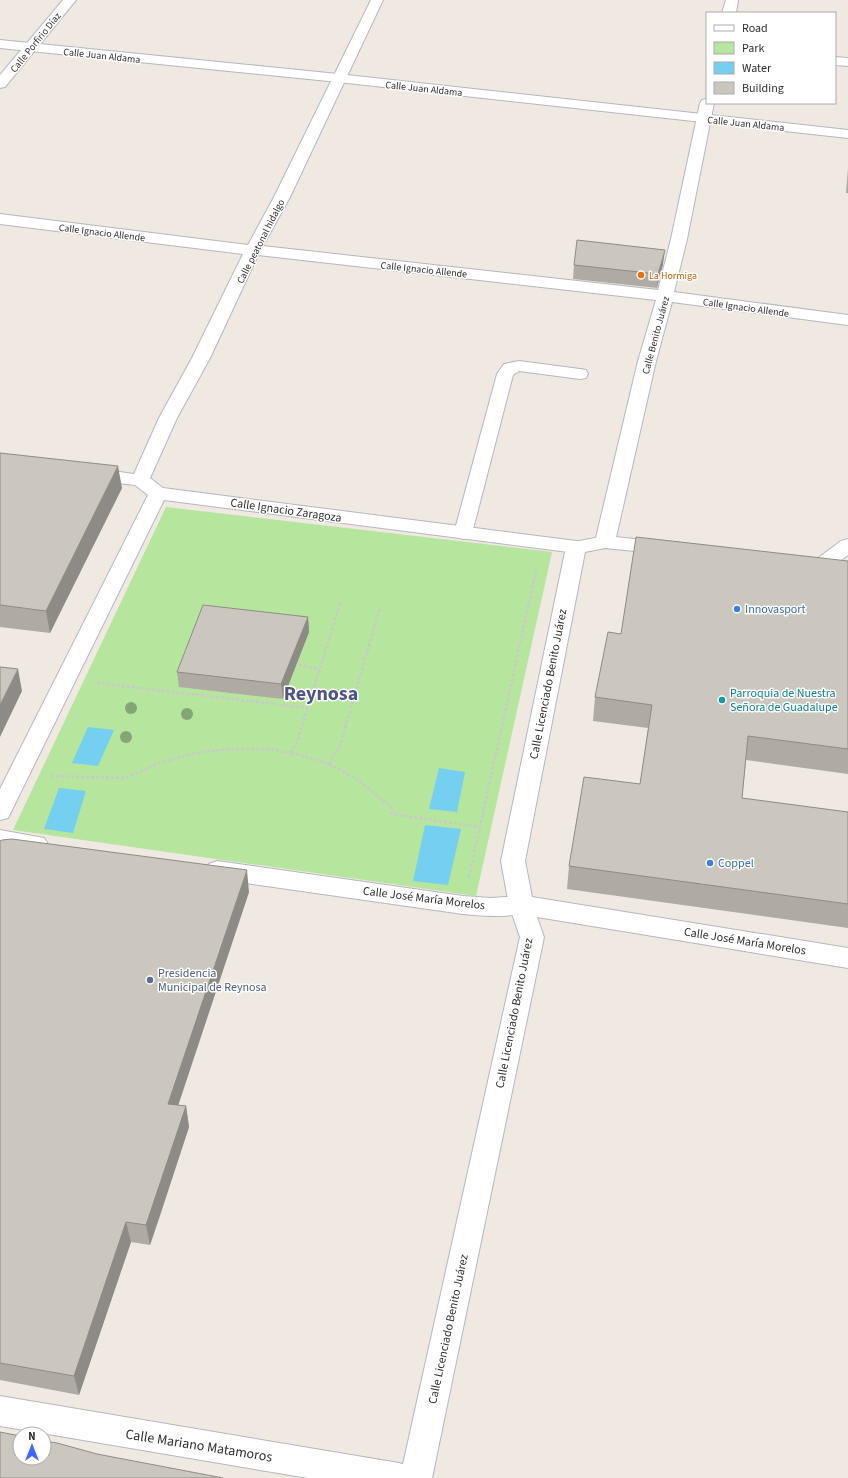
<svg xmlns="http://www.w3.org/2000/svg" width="848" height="1478" viewBox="0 0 848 1478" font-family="'Source Sans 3',sans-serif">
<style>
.green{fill:#b6e59e}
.water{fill:#75cff0}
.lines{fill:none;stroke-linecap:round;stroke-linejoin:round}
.lane-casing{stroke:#b4b7c1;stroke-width:2}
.street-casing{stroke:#b4b7c1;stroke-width:2}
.secondary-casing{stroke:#b4b7c1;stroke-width:2}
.path-far1{stroke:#c9c9c9;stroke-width:2;stroke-dasharray:2.5 1.5;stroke-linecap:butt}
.path{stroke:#c9c9c9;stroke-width:2.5;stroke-dasharray:3 2;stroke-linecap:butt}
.lane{fill:#fff;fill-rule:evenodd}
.street{fill:#fff;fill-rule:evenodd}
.secondary{fill:#fff;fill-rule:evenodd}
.tree{fill:#84a574}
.wall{fill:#afaba4}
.shaded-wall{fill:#8e8b86}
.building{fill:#cbc7bf;stroke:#8e8b86}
.food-dot{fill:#e8710a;stroke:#fff;stroke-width:1.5}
.shop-dot{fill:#3f7fe0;stroke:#fff;stroke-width:1.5}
.culture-dot{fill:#0f9aa8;stroke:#fff;stroke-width:1.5}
.service-dot{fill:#5c6f8a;stroke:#fff;stroke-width:1.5}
.labels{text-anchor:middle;stroke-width:3;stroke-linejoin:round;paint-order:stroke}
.far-street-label{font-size:10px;fill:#2e2e2e;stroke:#fff}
.far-food-label{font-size:10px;fill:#c56008;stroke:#fff;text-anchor:start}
.street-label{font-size:12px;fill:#2e2e2e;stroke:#fff}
.shop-label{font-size:12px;fill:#366cbe;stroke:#fff;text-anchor:start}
.culture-label{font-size:12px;fill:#0d838f;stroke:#fff;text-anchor:start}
.service-label{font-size:12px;fill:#4e5e75;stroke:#fff;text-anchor:start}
.near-street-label{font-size:14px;fill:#2e2e2e;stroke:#fff}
.town-label{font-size:20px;font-weight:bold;fill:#4d5680;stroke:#fff}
</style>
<rect width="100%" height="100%" fill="#efe9e1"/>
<path class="green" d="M166 507 552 552 476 896 13 830Z"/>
<g class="water">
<path d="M88 727 114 730 98 766 72 763Z"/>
<path d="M439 768 465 772 457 812 429 809Z"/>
<path d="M59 788 86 791 73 833 44 829Z"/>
<path d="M425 825 461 829 448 885 413 881Z"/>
</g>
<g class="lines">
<g class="lane-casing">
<path id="lane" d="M519 361 580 369 586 370 588 374 586 378 580 379 519 371 513 375 472 533 470 537 463 539 456 537 454 533 497 374 504 364Z"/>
</g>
<g class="street-casing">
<g id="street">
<path d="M63 0H76L5 87 0 88V75Z"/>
<path d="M371 0H383L290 197 263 246 658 290 671 239 700 103 702 100 707 99V103H714L687 239 674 292 848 315V325L672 302 656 361 615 542 612 546 605 548 598 546 595 542 638 361 656 300 258 255 210 358 177 418 150 478 163 488 576 541 583 543 586 547 583 551 576 553 164 500 11 812 8 818 0 820V789L148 495 135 485 91 480 84 478 82 474 84 470 91 468 134 474 159 418 192 358 243 254 0 224V214L248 245 274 197Z"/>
<path d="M726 0H738L736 13H722Z"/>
<path d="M835 57 848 58V66L835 65Z"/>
<path d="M848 539V555C837 563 828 573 814 569L811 565 814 561 841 541Z"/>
<path d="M0 830 44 838 48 844 44 850 36 853 0 848Z"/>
<path d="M217 861 463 896 491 898 521 896 529 898 533 905 529 912C508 918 485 916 463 914L217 879 209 876 205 870 209 864Z"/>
<path d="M0 1396 399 1463 410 1467 415 1478H308L0 1426Z"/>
</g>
</g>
<g class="secondary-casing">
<g id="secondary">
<path d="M0 40 338 74 848 130V138L338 82 0 48Z"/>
<path d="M605 536 664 542 671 544 674 548 671 552 664 554 605 548 585 552 525 861 532 897 848 948V968L537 917 544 937 432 1478H400L520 937 509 905 501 861 566 547 569 543Z"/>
</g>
</g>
<path class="path-far1" d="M533 569 536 572 534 581"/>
<g class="path">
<path d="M294 664 319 669"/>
<path d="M97 683 308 708"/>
<path d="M291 753 297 742 341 601"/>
<path d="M329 764 340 746 380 607"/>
<path d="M51 776 125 778 159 763 196 753 231 749H271L303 756 329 764 358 780 391 807 392 814 480 827"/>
<path d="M469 877 534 580"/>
</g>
<use href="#lane" class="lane"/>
<use href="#street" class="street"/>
<use href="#secondary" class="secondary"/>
</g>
<g class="tree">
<circle cx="131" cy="708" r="6"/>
<circle cx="187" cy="714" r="6"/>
<circle cx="126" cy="737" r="6"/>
</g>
<g class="wall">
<path d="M848 168V193H846Z"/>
<path d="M663 264 657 288 573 279 574 265Z"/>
<path d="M0 453 122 488 50 633 0 627Z"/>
<path d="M848 561V774L746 760 742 798 848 812V928L567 889 569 866 640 784 648 728 593 721 595 697 621 634Z"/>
<path d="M308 617 309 632 283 699 179 687 177 672Z"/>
<path d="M0 841 249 892 178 1105 186 1106 189 1127 160 1216 150 1245 131 1242 79 1395 0 1380Z"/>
</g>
<g class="shaded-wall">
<path d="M665 250 663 264 657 288 658 274Z"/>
<path d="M118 466 122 488 50 633 46 611Z"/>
<path d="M308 617 309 632 283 699 281 684Z"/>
<path d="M18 669 22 691 0 737V705Z"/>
<path d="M247 870 249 892 172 1124 168 1104Z"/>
<path d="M186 1106 189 1127 150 1245 146 1225Z"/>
<path d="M126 1222 131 1242 79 1395 74 1376Z"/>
</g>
<g class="building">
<path d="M577 240 665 250 658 274 574 265Z"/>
<path d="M0 453 118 466 46 611 0 605Z"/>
<path d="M636 537 848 561V749L748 736 742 798 848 812V904L569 866 584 777 640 784 652 705 595 697 608 632 621 634Z"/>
<path d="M203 605 308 617 281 684 177 672Z"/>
<path d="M0 667 18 669 0 705Z"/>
<path d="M12 839 247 870 168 1104 186 1106 146 1225 126 1222 74 1376 0 1363V841L2 840Z"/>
<path d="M0 1432 20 1436V1458H44V1441L57 1443 97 1454 223 1478H0Z"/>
</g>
<circle class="food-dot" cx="641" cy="275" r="4"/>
<g class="shop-dot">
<circle cx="737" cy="609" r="4"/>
<circle cx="710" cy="863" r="4"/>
</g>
<circle class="culture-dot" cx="722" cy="700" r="4"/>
<circle class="service-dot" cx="150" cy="980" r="4"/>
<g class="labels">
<g class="far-street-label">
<text transform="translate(35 42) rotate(-51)" y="4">Calle Porfirio Díaz</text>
<text transform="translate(102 55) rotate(6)" y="4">Calle Juan Aldama</text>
<text transform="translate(424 88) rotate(6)" y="4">Calle Juan Aldama</text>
<text transform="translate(746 123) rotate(6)" y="4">Calle Juan Aldama</text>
<text transform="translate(102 232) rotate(7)" y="4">Calle Ignacio Allende</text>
<text transform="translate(260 241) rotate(-63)" y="4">Calle peatonal hidalgo</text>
<text transform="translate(424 269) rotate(6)" y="4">Calle Ignacio Allende</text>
<text transform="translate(746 307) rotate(8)" y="4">Calle Ignacio Allende</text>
<text transform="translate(655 335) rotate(-75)" y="4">Calle Benito Juárez</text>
</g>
<g class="far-food-label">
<text x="649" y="279">La Hormiga</text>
</g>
<g class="street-label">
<text transform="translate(286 510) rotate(8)" y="4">Calle Ignacio Zaragoza</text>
<text transform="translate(548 684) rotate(-79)" y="4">Calle Licenciado Benito Juárez</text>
<text transform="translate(424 898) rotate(7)" y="4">Calle José María Morelos</text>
<text transform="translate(745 941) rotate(9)" y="4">Calle José María Morelos</text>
<text transform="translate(514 1013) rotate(-79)" y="4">Calle Licenciado Benito Juárez</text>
<text transform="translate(448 1329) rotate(-78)" y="4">Calle Licenciado Benito Juárez</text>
</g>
<g class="shop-label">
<text x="745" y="613">Innovasport</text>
<text x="718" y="867">Coppel</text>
</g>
<g class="culture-label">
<text x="730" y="697">Parroquia de Nuestra<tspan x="730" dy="14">Señora de Guadalupe</tspan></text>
</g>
<g class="service-label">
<text x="158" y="977">Presidencia<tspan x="158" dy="14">Municipal de Reynosa</tspan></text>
</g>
<g class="near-street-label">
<text transform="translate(199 1445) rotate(9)" y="5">Calle Mariano Matamoros</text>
</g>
<g class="town-label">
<text x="321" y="700">Reynosa</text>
</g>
</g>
<rect x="706" y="12" width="130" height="92" fill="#ffffff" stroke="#ababab"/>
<rect x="714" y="25" width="20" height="6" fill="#ffffff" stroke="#ababab"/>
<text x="742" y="32" font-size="12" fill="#2e2e2e">Road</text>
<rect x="714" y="42" width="20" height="12" fill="#b6e59e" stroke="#ababab"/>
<text x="742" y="52" font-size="12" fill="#2e2e2e">Park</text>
<rect x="714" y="62" width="20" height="12" fill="#75cff0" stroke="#ababab"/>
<text x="742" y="72" font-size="12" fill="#2e2e2e">Water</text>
<rect x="714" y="82" width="20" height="12" fill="#cbc7bf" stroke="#ababab"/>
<text x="742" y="92" font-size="12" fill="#2e2e2e">Building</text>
<g transform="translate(32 1446)"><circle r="19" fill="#ffffff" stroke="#ababab"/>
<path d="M0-3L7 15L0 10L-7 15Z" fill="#4264fb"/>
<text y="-6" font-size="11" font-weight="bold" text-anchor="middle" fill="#2e2e2e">N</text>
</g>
</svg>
